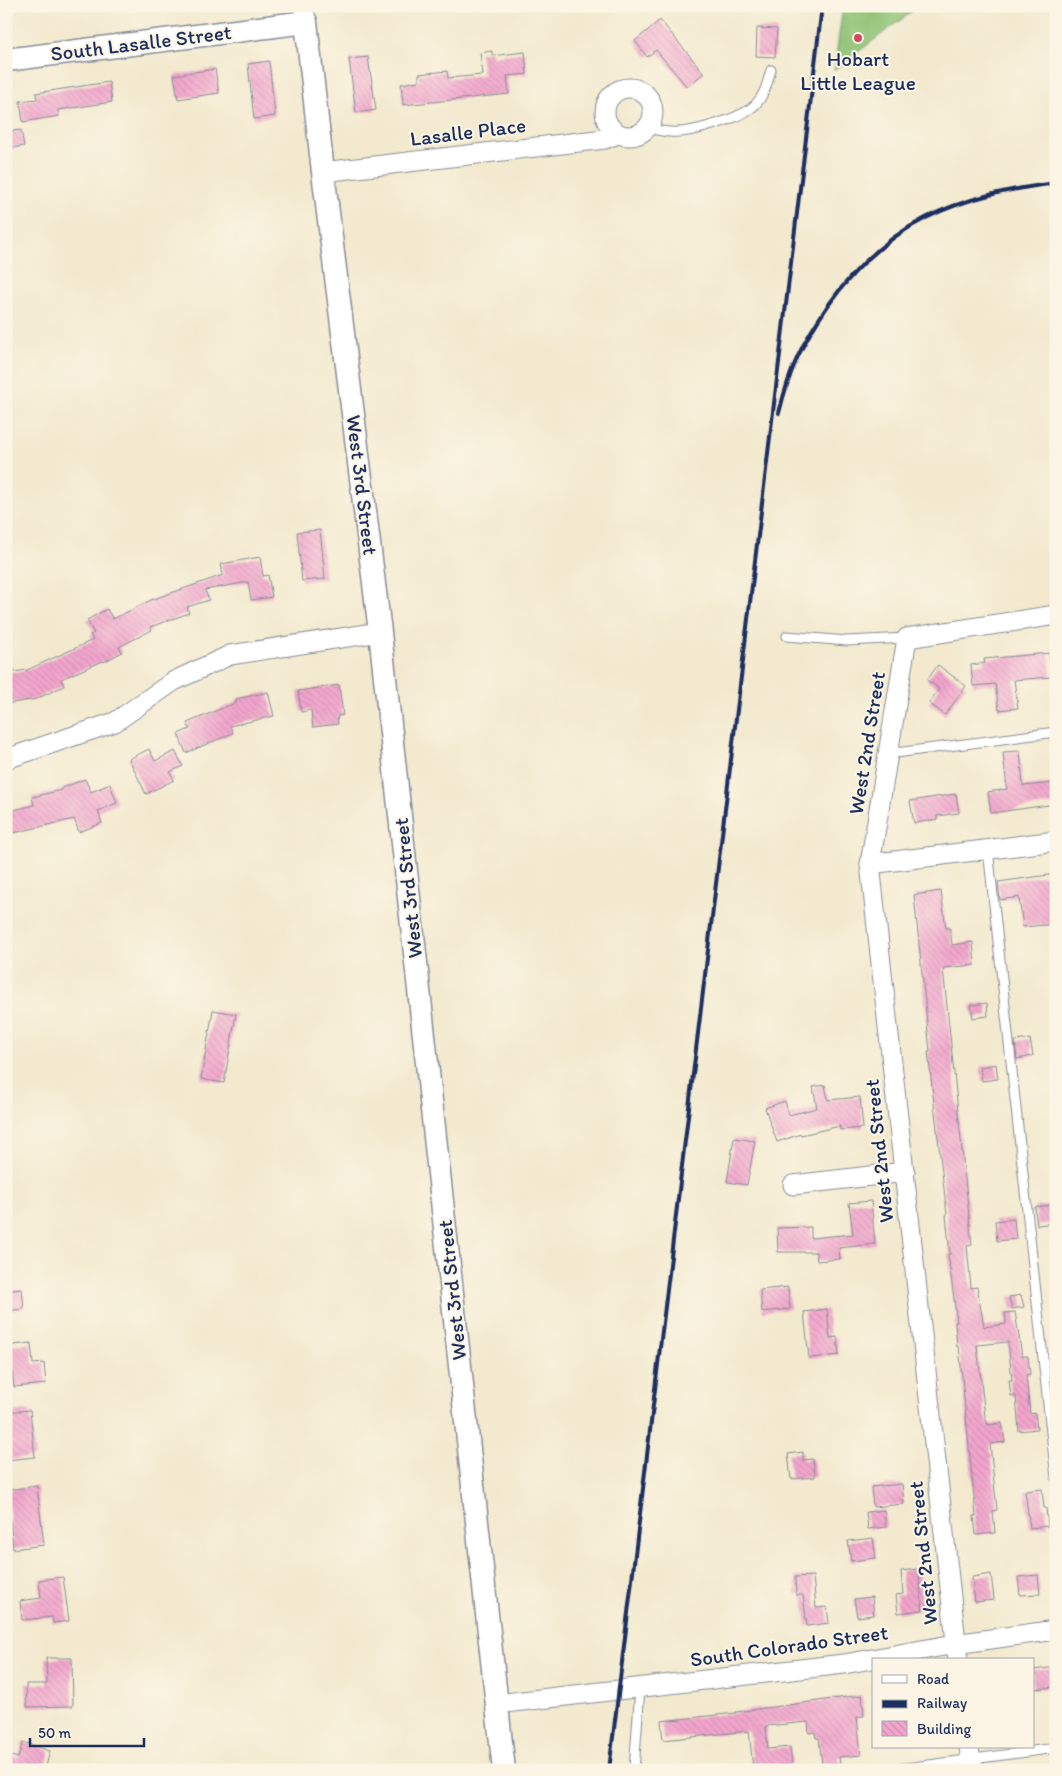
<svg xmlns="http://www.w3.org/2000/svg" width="1062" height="1776" viewBox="0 0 1062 1776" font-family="Itim,sans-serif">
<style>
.grass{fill:#8ec375;stroke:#54796a}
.building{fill:url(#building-back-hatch)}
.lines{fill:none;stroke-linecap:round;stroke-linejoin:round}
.service-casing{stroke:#868c96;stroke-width:11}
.minor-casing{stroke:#868c96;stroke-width:21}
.tertiary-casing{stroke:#868c96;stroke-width:25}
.service{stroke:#fff;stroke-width:9}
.minor{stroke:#fff;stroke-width:19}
.tertiary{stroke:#fff;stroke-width:22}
.rail{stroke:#1b2f5e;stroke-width:4}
.poi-dot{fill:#d1495b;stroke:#fcf5e5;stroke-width:2}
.labels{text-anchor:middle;stroke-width:4;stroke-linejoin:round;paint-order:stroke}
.street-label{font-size:21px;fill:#1b2f5e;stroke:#fcf5e5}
.poi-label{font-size:21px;fill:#1b2f5e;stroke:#fcf5e5}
</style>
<defs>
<pattern id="building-back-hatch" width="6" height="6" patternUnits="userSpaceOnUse" patternTransform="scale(1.25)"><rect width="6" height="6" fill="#f2a5cc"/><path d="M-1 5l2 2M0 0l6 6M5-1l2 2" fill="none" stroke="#cf8eb2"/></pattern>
</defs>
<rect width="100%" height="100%" fill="#fcf5e5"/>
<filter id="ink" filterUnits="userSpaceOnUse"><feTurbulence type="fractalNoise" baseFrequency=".02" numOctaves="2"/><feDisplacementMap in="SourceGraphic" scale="10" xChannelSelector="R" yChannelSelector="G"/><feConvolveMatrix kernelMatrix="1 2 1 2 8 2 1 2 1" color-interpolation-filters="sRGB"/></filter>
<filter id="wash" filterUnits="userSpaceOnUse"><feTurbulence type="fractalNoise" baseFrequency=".0096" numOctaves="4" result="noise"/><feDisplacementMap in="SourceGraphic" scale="20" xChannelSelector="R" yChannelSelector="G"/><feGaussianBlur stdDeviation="1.12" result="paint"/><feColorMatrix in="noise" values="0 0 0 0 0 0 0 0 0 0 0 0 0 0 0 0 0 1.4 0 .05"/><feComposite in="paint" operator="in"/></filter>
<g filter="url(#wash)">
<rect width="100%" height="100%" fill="#f2e9ce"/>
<path class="grass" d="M843 6H919L834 70Z"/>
<g id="blocks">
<g class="building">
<path d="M660 20 704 73 687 87 656 50 647 57 635 41Z"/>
<path d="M757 28 777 29 775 57 756 56Z"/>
<path d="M492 51V56L525 52 527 74 507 76 509 94 403 105 401 84 419 81V74L447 71 448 78 483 75 480 53Z"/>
<path d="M368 57 376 110 356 113 349 59Z"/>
<path d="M269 61 275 116 254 119 248 64Z"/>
<path d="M215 69 219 93 178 99 174 75Z"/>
<path d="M109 82 112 102 58 110 59 116 23 122 20 101 37 99 36 93Z"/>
<path d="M21 130 24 146 12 148 10 131Z"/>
<path d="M320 530 325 579 302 581 297 532Z"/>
<path d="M260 557 263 576 268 575 272 597 251 600 248 582 205 590 209 600 187 607 189 613 150 627 152 630 119 647 122 652 104 662 103 661 61 679 64 686 36 699 6 704V673L27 670 93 640 90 635 94 633 87 620 107 609 113 619 151 600 223 575 221 564Z"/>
<path d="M1049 653 1051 677 1014 680 1018 708 999 710 995 684 973 686 971 665 985 663 984 659Z"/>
<path d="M938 665 966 686 945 715 929 703 939 689 927 680Z"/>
<path d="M339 685 343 715 337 716 338 724 313 727 311 710 301 712 298 691Z"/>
<path d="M268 692 274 716 230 726 233 733 186 753 178 734 190 729 187 723 237 702 236 699Z"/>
<path d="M149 749 155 761 175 751 183 766 170 772 174 780 146 794 129 759Z"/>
<path d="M1020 751 1023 786 1056 783V804L991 813 988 792 1007 789 1003 752Z"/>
<path d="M85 779 91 792 110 784 117 803 98 811 102 823 79 832 74 819 9 834 6 823V812L34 805 32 797 62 790V788Z"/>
<path d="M956 794 959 813 937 816V820L914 823 910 801Z"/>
<path d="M1056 874V924L1023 927 1019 897 1000 900 998 882Z"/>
<path d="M941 891 946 928H950L952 945 973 942 975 965 943 968 972 1245 967 1246 971 1288 977 1287 984 1327 1006 1324 1005 1313 1015 1312 1022 1356H1028L1030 1374 1026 1375 1030 1414 1035 1413 1037 1429 1019 1431 1016 1396H1011L1009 1380H1012L1008 1342 977 1345 985 1417 988 1425 1002 1423 1005 1442 990 1444 997 1510 993 1511 995 1533 976 1535 974 1516H976L972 1477 959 1347H957L955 1322H957L948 1254H950L946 1215H947L928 1052H930L926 1012 914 895Z"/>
<path d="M987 1003 988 1016 973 1018 971 1005Z"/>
<path d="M213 1010 236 1014 224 1083 201 1079Z"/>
<path d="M1030 1039 1033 1056 1017 1059 1015 1041Z"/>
<path d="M996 1064 998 1079 982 1081 980 1067Z"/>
<path d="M825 1085 828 1100 860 1097 863 1128 840 1130V1126L801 1135V1134L777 1142 765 1108 785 1101 789 1115 817 1108 813 1087Z"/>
<path d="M734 1138 755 1141 747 1185 727 1182Z"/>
<path d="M871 1201 875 1244 839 1248 840 1259 817 1261 816 1252H778L777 1228 811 1227V1238L853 1234 849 1203Z"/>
<path d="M1053 1205 1055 1223 1037 1225 1035 1207Z"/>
<path d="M1014 1219 1016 1239 997 1241 995 1221Z"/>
<path d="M788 1287 790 1309 762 1312 760 1290Z"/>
<path d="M22 1289 24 1309 6 1311V1291Z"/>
<path d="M1021 1295 1024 1307 1012 1309 1009 1297Z"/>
<path d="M827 1309 830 1338 837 1337 839 1355 809 1358 804 1312Z"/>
<path d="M31 1343 33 1364 44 1363 46 1384 14 1387 11 1364H6V1346Z"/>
<path d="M30 1410 35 1457 6 1460V1412Z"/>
<path d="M803 1452V1460L813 1459 815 1477 791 1479 788 1454Z"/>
<path d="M902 1484 904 1504 873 1507 871 1487Z"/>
<path d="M37 1486 44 1545 13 1549 7 1490Z"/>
<path d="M1042 1489 1044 1508H1046L1048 1526 1030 1528 1025 1491Z"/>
<path d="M884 1510 886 1527 868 1529 866 1512Z"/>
<path d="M873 1538 876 1558 851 1561 848 1541Z"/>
<path d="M918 1569 923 1610 898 1613 896 1595 903 1594 901 1571Z"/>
<path d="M991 1574 994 1600 975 1602 972 1577Z"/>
<path d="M1038 1575 1040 1594 1020 1595 1018 1577Z"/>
<path d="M813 1576 816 1608 827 1607 829 1623 807 1626 803 1595H796L795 1577Z"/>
<path d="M63 1577 69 1621 53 1623 52 1617 22 1620 20 1601 41 1598 39 1580Z"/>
<path d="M872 1597 874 1615 857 1617 854 1599Z"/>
<path d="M46 1658H72L73 1706 27 1707 26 1684H47Z"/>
<path d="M1056 1667V1687L1033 1689V1670Z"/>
<path d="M862 1695 864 1716 857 1717 861 1755 839 1757 840 1763 822 1765 819 1738H816L815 1732 809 1733 808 1722 766 1726 768 1749 790 1747 792 1764 768 1768 753 1769 749 1731 663 1740 661 1721 736 1713V1712Z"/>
<path d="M23 1742 50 1751 45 1770H7L11 1756 18 1758Z"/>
</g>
</g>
</g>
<g filter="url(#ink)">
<use href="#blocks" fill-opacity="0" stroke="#868c96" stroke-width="1"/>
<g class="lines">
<g class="service-casing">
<g id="service">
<path d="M647 128C654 129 662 132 670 132 690 134 740 119 755 105 765 95 767 83 771 70"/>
<path d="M787 636 847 641 907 638"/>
<path d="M888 754 1056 732"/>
<path d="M988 849 1056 1478"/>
<path d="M634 1770 640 1688"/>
<path d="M891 1770 1056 1748"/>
</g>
</g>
<g class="minor-casing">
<g id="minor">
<path d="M304 6 306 22"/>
<circle cx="629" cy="112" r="24"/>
<path d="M323 172 605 139 618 134"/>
<path d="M6 759 115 722 174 681 230 655 380 632"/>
<path d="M870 864 1056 841"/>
<path d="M793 1185 905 1172"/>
<path d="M958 1660 870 864 907 638 1056 615"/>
<path d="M497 1704 844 1664 955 1644 1056 1630"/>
<path d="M969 1747 972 1770"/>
</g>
</g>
<g class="tertiary-casing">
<path id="tertiary" d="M6 60 306 22 323 172 380 632 504 1770"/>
</g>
<use href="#service" class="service"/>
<use href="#minor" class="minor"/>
<use href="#tertiary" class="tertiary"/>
<g class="rail">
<path d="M779 413C790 368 801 345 827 307 887 221 956 196 1056 183"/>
<path d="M609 1770 822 6"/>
</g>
</g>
</g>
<circle class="poi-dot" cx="858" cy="38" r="5"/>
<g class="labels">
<g class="street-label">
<text transform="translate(141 43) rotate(-7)" y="7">South Lasalle Street</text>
<text transform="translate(468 132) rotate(-7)" y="7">Lasalle Place</text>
<text transform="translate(362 485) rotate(83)" y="7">West 3rd Street</text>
<text transform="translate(867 743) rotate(-81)" y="7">West 2nd Street</text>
<text transform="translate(408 888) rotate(-96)" y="7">West 3rd Street</text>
<text transform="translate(879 1151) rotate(-96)" y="7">West 2nd Street</text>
<text transform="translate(452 1290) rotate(-96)" y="7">West 3rd Street</text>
<text transform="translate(923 1553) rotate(-96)" y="7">West 2nd Street</text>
<text transform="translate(789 1646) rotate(-8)" y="7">South Colorado Street</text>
</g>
<g class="poi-label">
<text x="858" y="66">Hobart<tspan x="858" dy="24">Little League</tspan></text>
</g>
</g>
<rect width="1062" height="1776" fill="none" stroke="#fcf5e5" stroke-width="25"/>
<rect x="872" y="1658" width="162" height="90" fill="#fcf5e5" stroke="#a2a6af"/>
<rect x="882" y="1675" width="25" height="8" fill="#ffffff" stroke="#a2a6af"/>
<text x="917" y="1684" font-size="15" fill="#1b2f5e">Road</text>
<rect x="882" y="1700" width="25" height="8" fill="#1b2f5e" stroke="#a2a6af"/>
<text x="917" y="1708" font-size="15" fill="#1b2f5e">Railway</text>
<rect x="882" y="1721" width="25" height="15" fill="url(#building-back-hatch)" stroke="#a2a6af"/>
<text x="917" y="1734" font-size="15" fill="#1b2f5e">Building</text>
<path d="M30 1738v8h114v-8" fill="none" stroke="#1b2f5e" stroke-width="2.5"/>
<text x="38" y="1738" font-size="15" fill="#1b2f5e" stroke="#fcf5e5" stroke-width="4" paint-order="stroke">50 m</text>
</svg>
